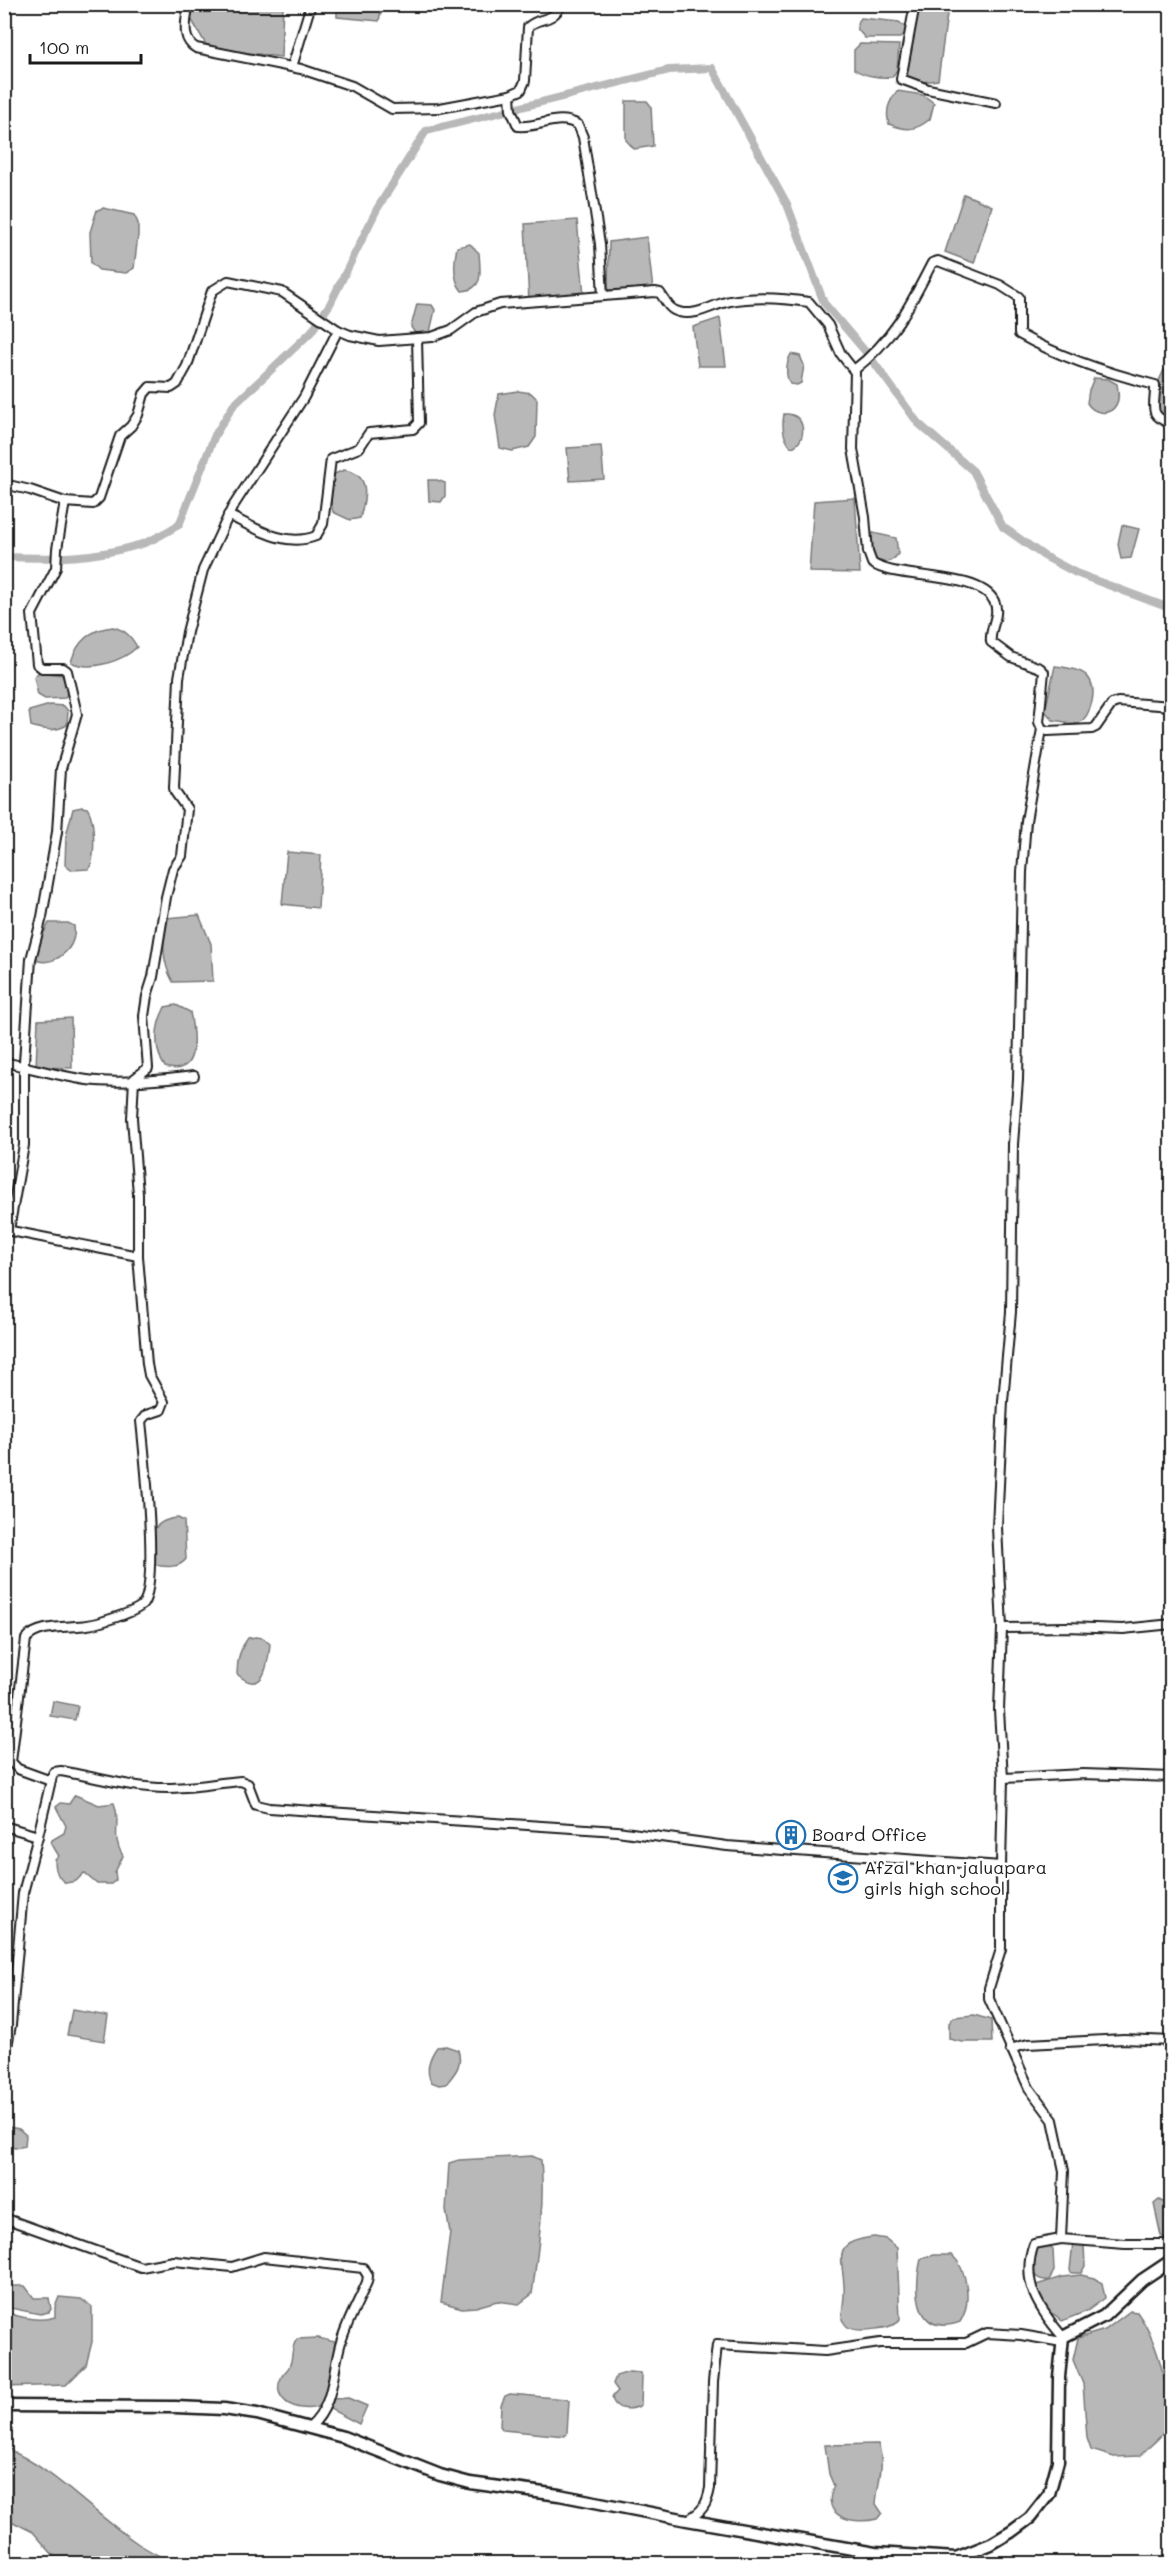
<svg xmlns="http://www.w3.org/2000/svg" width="1176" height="2568" viewBox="0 0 1176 2568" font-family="Mali,sans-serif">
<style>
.water{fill:#b8b8b8;stroke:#7a7a7a;stroke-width:1.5}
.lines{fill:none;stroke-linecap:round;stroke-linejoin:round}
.canal{stroke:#b8b8b8;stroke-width:8}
.street-casing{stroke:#1c1c1c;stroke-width:12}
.secondary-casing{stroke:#1c1c1c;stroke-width:15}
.street{stroke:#fff;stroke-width:8}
.secondary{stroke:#fff;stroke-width:10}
.labels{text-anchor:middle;stroke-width:5;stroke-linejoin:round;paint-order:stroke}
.poi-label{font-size:18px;fill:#1c1c1c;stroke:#fff;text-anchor:start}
</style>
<rect width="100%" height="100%" fill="#fff"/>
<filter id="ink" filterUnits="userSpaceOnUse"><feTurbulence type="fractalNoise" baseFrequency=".0167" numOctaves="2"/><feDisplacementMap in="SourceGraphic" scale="12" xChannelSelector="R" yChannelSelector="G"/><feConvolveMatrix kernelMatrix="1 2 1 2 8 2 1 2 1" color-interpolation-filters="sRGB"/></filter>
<g filter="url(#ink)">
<g class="water">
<path d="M192 5H283L281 57 208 48 190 17Z"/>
<path d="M337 5H382L379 21 337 17Z"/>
<path d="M919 5 945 9 947 14 938 80 921 82 907 77 916 14Z"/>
<path d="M861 18 899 22 905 27 906 33 900 38H865L858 30 857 23Z"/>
<path d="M860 44 899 45 897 70 892 77C880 78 864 76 854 69V50Z"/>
<path d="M897 91 923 95 934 103 930 119C916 131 906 131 889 124 885 110 889 102 897 91Z"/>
<path d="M626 101H647L651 106 653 146 634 149 626 140Z"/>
<path d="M964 194 992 206 974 263 945 252Z"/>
<path d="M103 208 134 215 138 223V235L134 268 126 273 99 270 91 263 90 232 97 210Z"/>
<path d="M577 220 584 295 529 302 525 224Z"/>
<path d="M647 237 653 290H608L609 242Z"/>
<path d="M470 244 479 253C480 271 485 289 462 291 452 279 454 261 457 247Z"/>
<path d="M417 304 432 305 435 310 430 332 415 333 411 327Z"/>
<path d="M720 318 726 366H698L693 327Z"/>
<path d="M791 354 800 356 804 365 801 383 797 385 790 384C785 375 786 363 791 354Z"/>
<path d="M1171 369V419L1162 417 1155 408 1157 385 1164 370Z"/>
<path d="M1094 378 1108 379 1117 384C1118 391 1120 399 1116 405 1109 417 1093 413 1087 403L1089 390Z"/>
<path d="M518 391 531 393 537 399 536 437 529 447 512 451 500 448 495 415 499 394Z"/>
<path d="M784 414C808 412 807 444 791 447 783 438 782 425 784 414Z"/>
<path d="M601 446 604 479 570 481 567 448Z"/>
<path d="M344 470C371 474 366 497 360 518L350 520 333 512 331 503 332 475Z"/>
<path d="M428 480H437L445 483V496L441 502 429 501Z"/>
<path d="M855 498 860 573 809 572 814 501Z"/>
<path d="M1122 525 1139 529 1131 558 1121 559 1118 544Z"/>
<path d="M873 533 896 538 898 554C890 565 883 562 871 559L870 542Z"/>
<path d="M113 627C125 630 131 636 137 647 123 661 90 672 71 662 77 642 91 629 113 627Z"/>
<path d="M1055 666C1064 667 1080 669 1087 676 1099 689 1091 716 1078 724L1053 720 1045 711Z"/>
<path d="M39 672 62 675 68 691 65 698 45 699 38 695 34 677Z"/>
<path d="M50 705 64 706 68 711 67 725C55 732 43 730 31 726L29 711Z"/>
<path d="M82 807 87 808C95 818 96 857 89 869L71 870 65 865 66 836 73 809Z"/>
<path d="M287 852 321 855 318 908 282 904Z"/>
<path d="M199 915 211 944 213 981 173 982C161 960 163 942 166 918Z"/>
<path d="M49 923H68L74 926C77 948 57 965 38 961L34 951Z"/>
<path d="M176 1005 190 1012C194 1033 201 1078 165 1067 153 1048 155 1026 165 1007Z"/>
<path d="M71 1018 72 1068 36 1067 38 1020Z"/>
<path d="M178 1518 184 1521 186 1559C180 1568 164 1568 154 1564 146 1540 150 1520 178 1518Z"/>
<path d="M256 1637 263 1638 270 1644C268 1664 264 1698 237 1674 237 1661 240 1648 248 1638Z"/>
<path d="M53 1701 78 1706 75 1720 50 1716Z"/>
<path d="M75 1795 99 1805 114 1803C122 1824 110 1835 123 1856L115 1872 116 1880 111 1884H97L84 1873 76 1881 66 1883C57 1878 55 1870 55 1860L59 1856 51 1843 52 1840 64 1833 66 1826 56 1807 61 1803 69 1804Z"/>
<path d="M72 2010 108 2016 104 2041 67 2035Z"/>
<path d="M974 2015 991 2020 992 2042H962L949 2039V2023L954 2017Z"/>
<path d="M446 2046 458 2050C463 2065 455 2073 446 2084L439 2085 431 2082C425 2069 429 2058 437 2047Z"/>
<path d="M9 2127 19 2129 26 2135 25 2146 15 2148 5 2144V2128Z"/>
<path d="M532 2156 541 2160C545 2205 538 2249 532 2294L519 2304 497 2301 476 2307 462 2308 441 2302 450 2232 446 2210 449 2163 459 2160Z"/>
<path d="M1159 2200 1171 2206V2240L1161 2236 1154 2204Z"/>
<path d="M874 2237 886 2239 897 2248 900 2320C894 2329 857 2333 848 2327 847 2327 842 2320 842 2319 842 2308 845 2297 844 2286 842 2254 832 2242 874 2237Z"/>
<path d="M1073 2242H1080L1084 2245 1085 2266 1081 2273H1071L1070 2270Z"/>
<path d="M1046 2244 1053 2249 1054 2271 1049 2280C1029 2282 1030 2261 1036 2248Z"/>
<path d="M934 2255H952C968 2270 972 2304 960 2322 915 2338 914 2290 921 2259Z"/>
<path d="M1081 2275 1094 2278 1102 2283 1105 2298 1087 2311 1062 2321 1055 2315 1045 2311 1038 2300 1036 2285 1062 2277Z"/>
<path d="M5 2286H25L34 2298H49L51 2309 49 2312 40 2314 5 2307Z"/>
<path d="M59 2297 81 2299 92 2307V2342L86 2365 66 2385 5 2387V2313C21 2316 38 2323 55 2317V2307Z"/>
<path d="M1130 2311 1137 2312C1157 2340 1176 2401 1163 2433 1157 2441 1147 2448 1140 2456L1114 2457 1091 2450 1087 2438 1083 2384 1073 2360 1078 2338 1105 2330Z"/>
<path d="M318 2338 335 2342 336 2351 324 2404C317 2409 309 2409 301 2408 286 2406 273 2394 281 2378 283 2373 287 2371 289 2367 294 2357 290 2348 297 2339Z"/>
<path d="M629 2372 640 2373 642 2376 641 2405C631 2411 614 2411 612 2397L618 2391 613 2384 616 2376Z"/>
<path d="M510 2394 566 2399 569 2401 567 2432 565 2436 503 2430 500 2426 501 2405 505 2396Z"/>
<path d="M348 2398 367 2406 359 2424 330 2409 334 2399Z"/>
<path d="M878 2444C886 2463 877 2485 876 2504L882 2513 877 2519C853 2525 819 2517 834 2486L829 2474 825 2445Z"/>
<path d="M5 2448C55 2469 92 2513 137 2543 148 2550 161 2557 173 2563H60L33 2532 5 2518Z"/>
</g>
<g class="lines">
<path class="canal" d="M4 557C51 559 97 558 142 544 155 540 167 531 179 525L215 435 233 406 311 332 330 304 377 209 426 131 669 70 712 68 787 204 824 303 870 357 918 423 973 471 1003 527 1044 556 1076 573 1172 609"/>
<g class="street-casing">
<g id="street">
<path d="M188 4C187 20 180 39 196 48L301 69 352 86 392 109 440 108 510 95 521 90 525 81 528 27C541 15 550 25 562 4"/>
<path d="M915 4 901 79 928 89 996 103"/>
<path d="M292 67 311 4"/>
<path d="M510 95 511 110 518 126C540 128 558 113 578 125L583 137 600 244 603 296"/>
<path d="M854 370C893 340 910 306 932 263L938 261 1000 285 1019 297V334C1061 358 1108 373 1155 385 1156 406 1146 415 1172 424"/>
<path d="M4 484 30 490 65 502"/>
<path d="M228 515C255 528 285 548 316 536L323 524 331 459 359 448 369 433 413 429 419 423 417 338"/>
<path d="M4 1062C32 1068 59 1076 87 1080 117 1084 165 1080 194 1076"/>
<path d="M6 1230 138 1256"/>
<path d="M9 1230 24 1145V1062L31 959 42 917 57 832 61 769 77 714 67 671 63 668H42L37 664 32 614 56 568 57 549 65 502 93 504 99 498 120 436 131 426 138 415 144 394 150 387 171 388 177 384 187 366 212 291 228 281 282 292 338 330 350 335 379 341 432 337 451 330 476 312 500 304 655 292 660 293C666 301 669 310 679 312 696 317 714 304 730 301 756 296 783 298 809 302L828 325 841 354 855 372 853 449 865 517 868 552 872 563C894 580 979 571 994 601 1001 615 989 628 991 642L1011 657 1040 668 1044 672 1039 722 1042 729 1048 731 1092 729 1096 727 1112 704 1118 702 1172 706"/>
<path d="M1002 1628 1066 1627 1123 1629 1172 1624"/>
<path d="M1003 1778 1083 1774 1172 1777"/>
<path d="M51 1781 18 1769 11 1762 26 1639C39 1624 68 1628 87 1625 97 1624 137 1612 143 1604 159 1583 144 1451 141 1421L146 1415 161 1410 164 1402 149 1375 147 1364 138 1256V1194L132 1118 134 1079 148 1068 144 1016 147 996 153 977 166 897 173 869 182 856 187 809 175 792 174 788 179 678 187 632 203 570 232 508 304 397 338 330"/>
<path d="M4 1826 38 1836 52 1776 54 1772 61 1771C95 1777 131 1788 167 1788 192 1788 216 1783 241 1781L248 1784 256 1805 269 1808 617 1831 727 1846 1001 1866 1003 1778 999 1710 1002 1628 997 1527 1003 1401 1011 1312 1013 1144 1018 1080 1022 872 1026 821 1042 729"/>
<path d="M1001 1866V1949L989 1988V1999L1029 2088 1053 2120 1064 2171 1061 2239 1125 2244H1172"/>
<path d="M1010 2049 1028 2044 1124 2039 1172 2041"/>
<path d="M4 2063 11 2025 23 1893 38 1836"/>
<path d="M4 2218 141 2267 174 2261 232 2267 264 2257 363 2268 368 2276 367 2282C359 2301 347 2321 341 2342 332 2371 335 2405 310 2427"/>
<path d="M1061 2239 1034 2244C1020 2282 1039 2309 1063 2337"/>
<path d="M687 2520C702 2512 707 2505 710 2488L713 2382 717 2345 825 2351 880 2343H966L987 2333 1021 2335 1062 2342"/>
</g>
</g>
<g class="secondary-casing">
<path id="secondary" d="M4 2406 175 2407 224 2409 257 2414 343 2437 440 2475 470 2483 559 2495 687 2520 875 2553 956 2558 991 2544 1011 2532 1030 2518 1049 2494 1058 2461 1059 2377 1063 2337 1104 2316 1142 2280 1172 2260"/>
</g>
<use href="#street" class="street"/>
<use href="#secondary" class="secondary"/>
</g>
</g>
<defs>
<g id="building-ring" transform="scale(1.5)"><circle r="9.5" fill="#fff" stroke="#1f6fb2" stroke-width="1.5"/><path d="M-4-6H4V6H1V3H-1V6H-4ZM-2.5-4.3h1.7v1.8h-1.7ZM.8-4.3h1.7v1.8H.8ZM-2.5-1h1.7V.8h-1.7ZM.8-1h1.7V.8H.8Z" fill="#1f6fb2"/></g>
<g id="school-ring" transform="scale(1.5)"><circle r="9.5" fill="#fff" stroke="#1f6fb2" stroke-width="1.5"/><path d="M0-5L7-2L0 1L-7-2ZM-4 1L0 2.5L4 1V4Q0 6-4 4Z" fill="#1f6fb2"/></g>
</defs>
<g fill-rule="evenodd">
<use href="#building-ring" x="791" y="1835"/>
<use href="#school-ring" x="843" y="1878"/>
</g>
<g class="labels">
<g class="poi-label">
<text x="812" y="1841">Board Office</text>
<text x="864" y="1874">Afzal khan jaluapara<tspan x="864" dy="21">girls high school</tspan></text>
</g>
</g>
<rect width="1176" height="2568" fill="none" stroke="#fff" stroke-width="24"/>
<rect x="12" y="12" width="1152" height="2544" fill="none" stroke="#1c1c1c" stroke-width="2" filter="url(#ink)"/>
<path d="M30 54v9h111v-9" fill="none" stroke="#1c1c1c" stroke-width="3"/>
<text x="39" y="54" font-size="18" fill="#1c1c1c" stroke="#ffffff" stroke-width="4.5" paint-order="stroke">100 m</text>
</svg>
